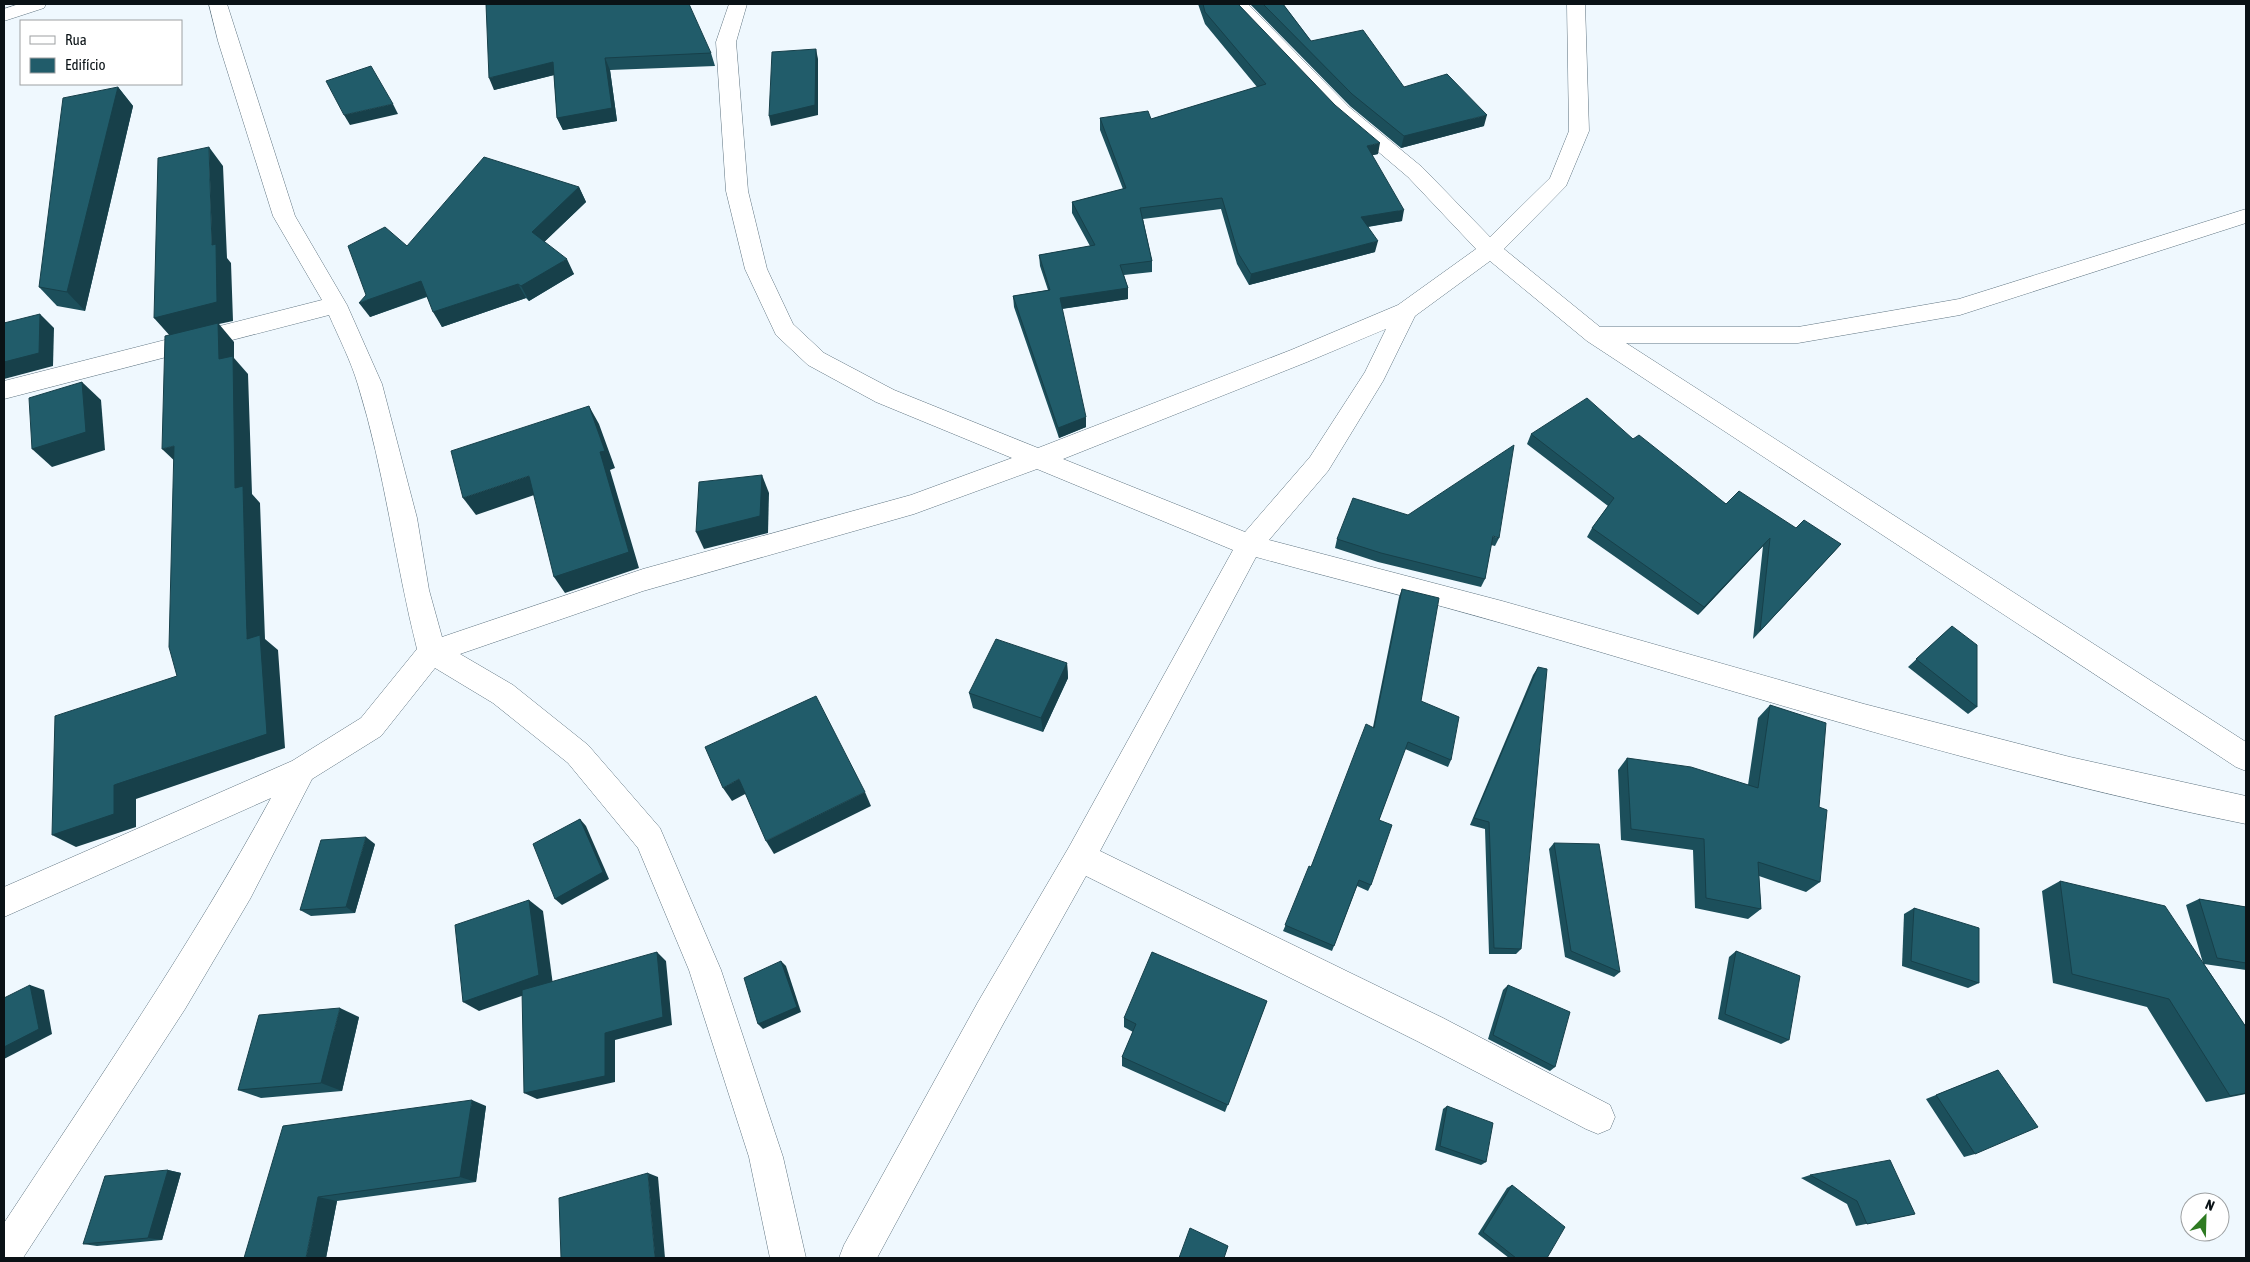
<svg xmlns="http://www.w3.org/2000/svg" width="2250" height="1262" viewBox="0 0 2250 1262" font-family="'Asap Condensed',sans-serif">
<style>
.lines{fill:none;stroke-linecap:round;stroke-linejoin:round}
.minor-casing{stroke:#607582;stroke-width:1}
.minor{fill:#fff;fill-rule:evenodd}
.wall{fill:#1c4f5b}
.shaded-wall{fill:#17404a}
.building{fill:#215c6a;stroke:#17404a}
</style>
<rect width="100%" height="100%" fill="#eff8fe"/>
<g class="lines">
<g class="minor-casing">
<g id="minor">
<path d="M19 4H46L44 8 4 21V9Z"/>
<path d="M209 4H227L295 216 347 305 382 384 417 518 429 590 442 637 643 569 911 495 1012 458 876 402 808 365 776 335 745 269 726 191 716 42 729 4H747L736 42 748 191 767 269 793 324 824 353 894 390 1038 448 1291 350 1398 305 1476 249 1408 177 1335 115 1229 4H1248L1349 107 1422 167 1490 237 1550 178 1569 131 1567 4H1585L1589 131 1566 186 1504 249 1600 327H1798L1959 299 2246 209V223L1960 315 1798 343H1626L2246 742V771L2236 767 1587 341 1490 261 1415 316 1383 381 1328 471 1269 540 1502 601 1864 704 2070 757 2246 796V824C1995 774 1750 695 1505 624 1422 600 1339 580 1256 557L1100 851 1443 1018 1610 1105 1615 1117 1610 1129 1598 1134 1586 1129 1419 1042 1086 876 1002 1026 877 1258H839L844 1245 978 1002 1069 847 1233 550 1037 469 914 514 643 591 460 654 513 685 588 745 660 828 721 970 783 1157 806 1258H770L749 1157 689 970 638 848 568 763 493 703 435 668 381 736 312 779 250 899 185 1009 23 1258H4V1223C96 1083 191 945 271 798L4 917V887L292 761 361 718 417 649C395 562 385 472 358 385 351 361 339 338 329 315L4 399V381L322 300 273 216 218 41ZM1386 329 1365 372 1310 457 1245 532 1063 459 1307 362Z"/>
</g>
</g>
<use href="#minor" class="minor"/>
</g>
<g class="wall">
<path d="M486 4 711 53 715 66 610 70 617 121 563 130 557 118 554 75 494 90Z"/>
<path d="M1198 4H1238L1378 154 1372 155 1402 221 1368 227 1375 252 1249 285 1237 264 1221 209 1143 219 1152 261V272L1124 275 1128 288V299L1062 309 1086 427 1059 438 1014 307 1013 296 1048 290 1040 266 1039 255 1090 246 1072 213V202L1123 189 1100 130V118L1151 119 1257 87 1205 24Z"/>
<path d="M1250 4H1283L1311 41 1484 126 1401 148 1350 106Z"/>
<path d="M118 87 133 106 85 311 57 306 39 287Z"/>
<path d="M579 187 586 202 544 242 574 274 529 301 526 298 442 327 427 297 370 317 366 295 407 246Z"/>
<path d="M1531 434 1633 439 1726 504 1841 544 1753 639 1763 546 1698 615 1587 537 1592 528 1608 506 1527 444Z"/>
<path d="M1408 515 1499 538 1495 546 1491 545 1485 579 1481 587 1378 562 1335 548 1337 539Z"/>
<path d="M1402 589 1421 701 1451 760 1448 767 1405 749 1379 820 1371 885 1368 891 1357 886 1332 951 1283 931 1373 727 1399 597Z"/>
<path d="M1952 626 1977 707 1968 714 1908 667Z"/>
<path d="M1067 663 1068 678 1043 732 973 708 969 693Z"/>
<path d="M1538 667 1521 949 1516 954H1489L1485 829 1470 825 1533 675Z"/>
<path d="M1770 705 1819 807 1820 882 1806 892 1759 876 1761 909 1748 919 1695 908 1693 850 1621 840 1618 770 1627 758 1748 785 1758 718Z"/>
<path d="M1554 843 1620 972 1614 977 1565 957 1549 849Z"/>
<path d="M375 844 355 913 311 916 300 910Z"/>
<path d="M2060 881 2203 963 2186 905 2199 899 2246 907V970L2204 964 2246 1027V1094L2206 1102 2147 1007 2053 983 2042 891Z"/>
<path d="M1914 908 1979 983 1968 988 1902 966 1904 914Z"/>
<path d="M1736 951 1789 1040 1781 1044 1718 1019 1729 957Z"/>
<path d="M1508 985 1555 1067 1550 1071 1488 1039 1503 990Z"/>
<path d="M1267 1001 1225 1112 1122 1066V1057L1133 1032 1124 1027V1018Z"/>
<path d="M359 1017 342 1091 261 1098 238 1090Z"/>
<path d="M1998 1070 1975 1154 1964 1157 1926 1099Z"/>
<path d="M486 1106 476 1182 337 1201 326 1258 283 1126Z"/>
<path d="M1447 1106 1486 1162 1481 1165 1435 1150 1443 1109Z"/>
<path d="M168 1170 181 1173 162 1240 97 1246 83 1244Z"/>
<path d="M1810 1175 1915 1214 1856 1226 1847 1204 1801 1178Z"/>
<path d="M1512 1185 1547 1258H1509L1478 1234 1507 1188Z"/>
</g>
<g class="shaded-wall">
<path d="M816 49 818 59V115L771 126 769 116Z"/>
<path d="M605 58 610 70 617 121 563 130 557 118Z"/>
<path d="M553 62 558 74 494 90 489 78Z"/>
<path d="M118 87 133 106 85 311 67 292Z"/>
<path d="M393 104 398 114 350 125 344 115Z"/>
<path d="M1487 115 1484 126 1401 148 1404 136Z"/>
<path d="M1380 143 1378 154 1365 157 1367 146Z"/>
<path d="M209 147 223 166 227 258 231 263 233 321 219 324 234 342V358L248 374 252 494 260 503 265 639 278 650 285 748 136 799V827L76 847 52 835 114 785 247 639 235 488 171 337 154 318 212 245Z"/>
<path d="M579 187 586 202 539 247 532 232Z"/>
<path d="M1404 210 1402 221 1359 228 1361 217Z"/>
<path d="M1378 241 1375 252 1249 285 1251 274Z"/>
<path d="M567 259 574 274 529 301 521 286Z"/>
<path d="M421 281 430 295 370 317 359 303Z"/>
<path d="M518 284 526 298 442 327 433 312Z"/>
<path d="M1128 288V299L1060 309V298Z"/>
<path d="M40 314 54 328 53 366 4 379V362Z"/>
<path d="M82 382 101 400 105 450 52 467 32 449Z"/>
<path d="M589 406 599 424 615 468 610 470 639 568 565 593 554 577 600 452Z"/>
<path d="M1086 417V427L1059 438 1058 428Z"/>
<path d="M174 446 180 466 162 449Z"/>
<path d="M762 475 769 493 768 533 704 549 696 532Z"/>
<path d="M529 476 540 493 476 515 463 498Z"/>
<path d="M1770 538 1763 546 1698 615 1704 607Z"/>
<path d="M1841 544 1834 552 1753 639 1760 631Z"/>
<path d="M1067 663 1068 678 1043 732 1041 718Z"/>
<path d="M739 779 747 793 732 801 723 788Z"/>
<path d="M865 792 871 806 774 854 766 841Z"/>
<path d="M580 819 586 826 609 879 562 905 555 899Z"/>
<path d="M366 837 375 844 355 913 346 907Z"/>
<path d="M529 900 543 911 553 985 479 1011 463 1002Z"/>
<path d="M657 952 666 961 672 1025 615 1040V1082L537 1099 524 1093 605 1033Z"/>
<path d="M781 961 786 966 801 1012 763 1029 758 1024Z"/>
<path d="M30 985 44 990 52 1034 4 1059V1047Z"/>
<path d="M340 1008 359 1017 342 1091 321 1083Z"/>
<path d="M472 1100 486 1106 476 1182 460 1177Z"/>
<path d="M168 1170 181 1173 162 1240 148 1238Z"/>
<path d="M648 1173 658 1177 665 1258H655Z"/>
<path d="M318 1197 337 1201 326 1258H306Z"/>
</g>
<g class="building">
<path d="M486 4H689L711 53 605 58 612 108 557 118 553 62 489 78Z"/>
<path d="M1203 4H1238L1335 105 1380 143 1367 146 1404 210 1361 217 1378 241 1251 274 1238 253 1222 198 1140 208 1152 261 1120 265 1128 288 1060 298 1086 417 1058 428 1013 296 1050 290 1039 255 1095 245 1072 202 1126 188 1100 118 1148 111 1151 119 1266 84 1205 12Z"/>
<path d="M1263 4H1283L1311 41 1363 30 1404 87 1447 74 1487 115 1404 136 1352 94Z"/>
<path d="M816 49 815 105 769 116 772 52Z"/>
<path d="M371 66 393 104 344 115 326 81Z"/>
<path d="M118 87 67 292 39 287 63 98Z"/>
<path d="M209 147 212 245 216 244 217 302 154 318 158 158Z"/>
<path d="M484 157 579 187 532 232 567 259 521 286 518 284 433 312 421 281 359 303 366 295 348 246 385 227 407 246Z"/>
<path d="M40 314 39 353 4 362V323Z"/>
<path d="M218 323 219 359 233 356 235 488 243 486 247 639 260 635 267 734 114 785V814L52 835 55 716 177 676 169 647 174 446 162 449 165 336Z"/>
<path d="M82 382 86 432 32 449 29 398Z"/>
<path d="M1587 398 1633 439 1639 435 1726 504 1739 491 1796 528 1804 520 1841 544 1760 631 1770 538 1704 607 1592 528 1614 498 1531 434Z"/>
<path d="M589 406 605 451 600 452 629 552 554 577 529 476 463 498 451 451Z"/>
<path d="M1514 445 1499 538 1493 536 1485 579 1381 553 1337 539 1353 498 1408 515Z"/>
<path d="M762 475 760 516 696 532 699 482Z"/>
<path d="M1402 589 1439 598 1421 701 1459 717 1451 760 1408 742 1379 820 1392 825 1371 885 1359 880 1334 946 1285 925 1309 866 1311 867 1366 724 1374 728Z"/>
<path d="M1952 626 1977 645V707L1916 659Z"/>
<path d="M996 639 1067 663 1041 718 969 693Z"/>
<path d="M1538 667 1547 669 1521 949 1494 948 1489 822 1474 818Z"/>
<path d="M816 696 865 792 766 841 739 779 723 788 705 747Z"/>
<path d="M1770 705 1826 723 1819 807 1827 810 1820 882 1758 862 1761 909 1706 898 1704 839 1631 829 1627 758 1691 767 1758 788Z"/>
<path d="M580 819 603 872 555 899 533 844Z"/>
<path d="M366 837 346 907 300 910 321 840Z"/>
<path d="M1554 843 1599 844 1620 972 1571 951Z"/>
<path d="M2060 881 2165 906 2246 1027V1093L2230 1096 2169 999 2072 974Z"/>
<path d="M2199 899 2246 907V963L2217 958Z"/>
<path d="M529 900 539 975 463 1002 455 925Z"/>
<path d="M1914 908 1979 928V983L1911 961Z"/>
<path d="M1736 951 1800 976 1789 1040 1725 1014Z"/>
<path d="M657 952 663 1017 605 1033V1076L524 1093 522 990Z"/>
<path d="M1152 952 1267 1001 1228 1105 1122 1057 1136 1024 1124 1018Z"/>
<path d="M781 961 797 1007 758 1024 744 978Z"/>
<path d="M30 985 39 1029 4 1047V998Z"/>
<path d="M1508 985 1570 1012 1555 1067 1493 1035Z"/>
<path d="M340 1008 321 1083 238 1090 259 1015Z"/>
<path d="M1998 1070 2038 1127 1975 1154 1936 1095Z"/>
<path d="M472 1100 460 1177 318 1197 306 1258H244L283 1126Z"/>
<path d="M1447 1106 1493 1123 1486 1162 1440 1146Z"/>
<path d="M1890 1160 1915 1214 1867 1224 1857 1201 1810 1175Z"/>
<path d="M168 1170 148 1238 83 1244 105 1176Z"/>
<path d="M648 1173 655 1258H561L559 1198Z"/>
<path d="M1512 1185 1565 1227 1547 1258H1516L1483 1232Z"/>
<path d="M1190 1228 1228 1246 1224 1258H1179Z"/>
</g>
<rect width="2250" height="1262" fill="none" stroke="#0a1216" stroke-width="10"/>
<rect x="20" y="20" width="162" height="65" fill="#ffffff" stroke="#9da0a2"/>
<rect x="30" y="36" width="25" height="8" fill="#ffffff" stroke="#9da0a2"/>
<text x="65" y="45" font-size="15" fill="#0a1216">Rua</text>
<rect x="30" y="58" width="25" height="15" fill="#215c6a" stroke="#9da0a2"/>
<text x="65" y="70" font-size="15" fill="#0a1216">Edifício</text>
<g transform="translate(2205 1217) rotate(23)"><circle r="24" fill="#ffffff" stroke="#9da0a2"/>
<path d="M0-4L9 19L0 12L-9 19Z" fill="#2e7b22"/>
<text y="-8" font-size="14" font-weight="bold" text-anchor="middle" fill="#0a1216">N</text>
</g>
</svg>
